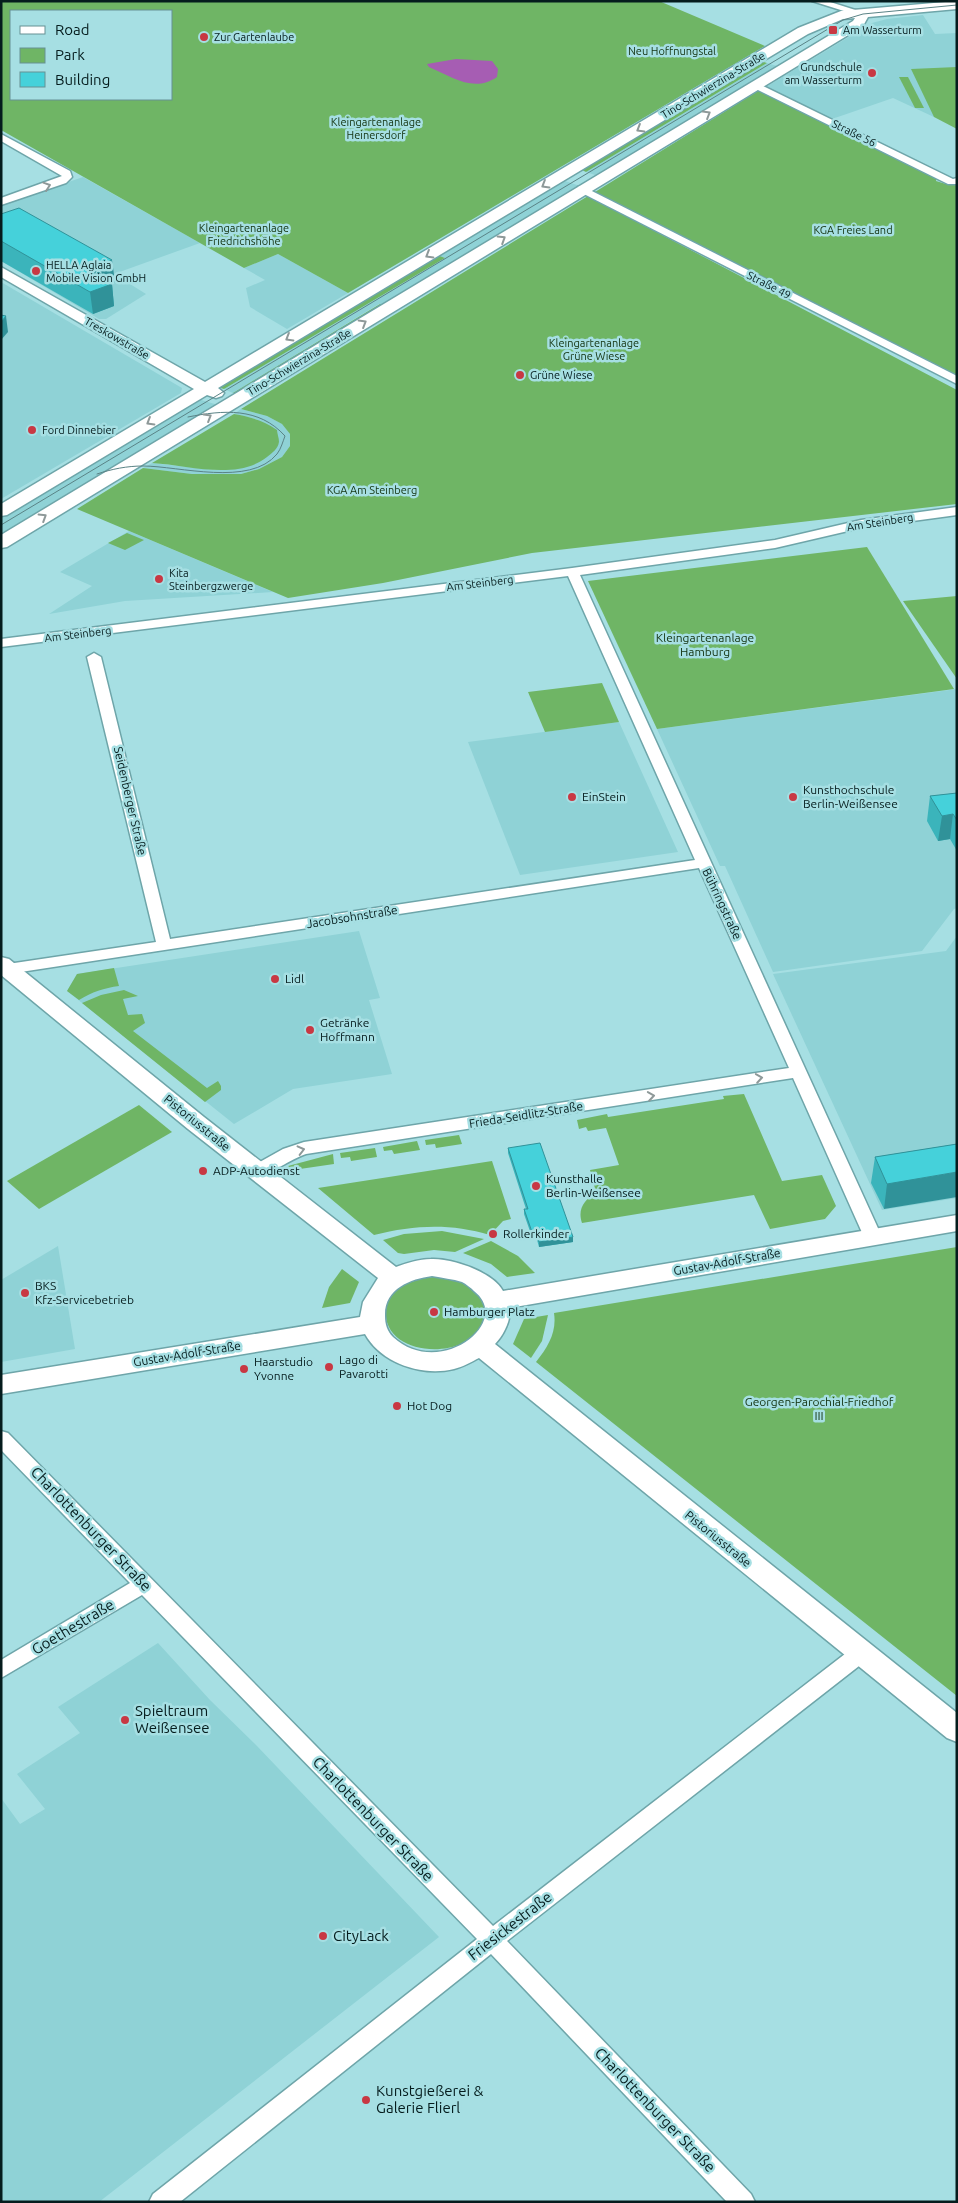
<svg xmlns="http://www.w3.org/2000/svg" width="958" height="2203" viewBox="0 0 958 2203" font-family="Ubuntu,sans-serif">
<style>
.built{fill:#8fd2d6}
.green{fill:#6fb565;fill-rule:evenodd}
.water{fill:#a65db3}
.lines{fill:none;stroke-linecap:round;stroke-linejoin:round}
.street-casing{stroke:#6ea5a9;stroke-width:3}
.secondary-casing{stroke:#6ea5a9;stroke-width:3}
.street{fill:#fff;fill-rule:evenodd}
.secondary{fill:#fff;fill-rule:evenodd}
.tram{stroke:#5a8386;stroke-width:1}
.wall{fill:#3bb4bb}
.shaded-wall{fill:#309299}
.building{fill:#45d1da;stroke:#309299}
.oneway{stroke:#8e9999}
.poi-dot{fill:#c83843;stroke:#a6dfe3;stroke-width:2}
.labels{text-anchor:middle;stroke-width:5;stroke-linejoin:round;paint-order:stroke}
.far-poi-label{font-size:11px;fill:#051c1d;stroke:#a6dfe3;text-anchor:start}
.far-park-label{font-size:11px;fill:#13320f;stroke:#a6dfe3}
.far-street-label{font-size:11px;fill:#051c1d;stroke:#a6dfe3}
.park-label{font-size:12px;fill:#13320f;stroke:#a6dfe3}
.poi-label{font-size:12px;fill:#051c1d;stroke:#a6dfe3;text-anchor:start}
.street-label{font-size:12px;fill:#051c1d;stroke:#a6dfe3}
.near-street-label{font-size:15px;fill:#051c1d;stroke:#a6dfe3}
.near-poi-label{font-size:15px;fill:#051c1d;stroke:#a6dfe3;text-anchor:start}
</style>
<rect width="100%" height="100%" fill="#a6dfe3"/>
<g class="built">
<path d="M923 15 935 34 957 33V116L934 117 893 98 832 119 766 87 872 23 887 19Z"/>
<path d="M767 63 780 67 598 176 586 172Z"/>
<path d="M83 177 200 243 114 274 146 294 106 319H99L1 261 2 205Z"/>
<path d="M562 180 580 186 383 306 379 304 233 393 224 389 445 258 437 255Z"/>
<path d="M278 254 348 293 287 329 250 307 246 288 265 280 244 268Z"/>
<path d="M1 282 182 388 181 393 1 499Z"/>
<path d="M198 399 218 405 1 539V515Z"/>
<path d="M241 409 267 416 282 424 290 434V446L282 457 259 469 241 474H192L143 468 152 463 215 470 263 459 275 450 279 442 256 419 234 414Z"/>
<path d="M129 531 273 592 125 601 49 614 92 586 60 572Z"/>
<path d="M957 689V908L954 909 922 951 773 972 725 866H720L657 729Z"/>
<path d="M619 722 678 852 520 875 468 742Z"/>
<path d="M359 931 380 998 369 1000 392 1074 293 1089 234 1124 67 991 77 974Z"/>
<path d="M957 936V1198L882 1210 773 974 946 951Z"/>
<path d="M58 1246 75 1349 1 1362V1280Z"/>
<path d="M158 1643 210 1700 257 1746 439 1937 99 2202H1V1798L20 1824 45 1809 17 1774 80 1733 58 1707Z"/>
</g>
<g class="green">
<path d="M1 1H659L765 46 348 293 278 254 244 268 1 130ZM11 11H171V99H11Z"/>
<path d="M760 61 767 63 586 172 582 170Z"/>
<path d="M957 67V129L934 117 911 69Z"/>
<path d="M899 77H908L924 108H915Z"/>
<path d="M758 91 764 92 937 177 936 181 946 184H957V378L595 192Z"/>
<path d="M588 196 957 390V504L532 553 383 583 288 598 77 509 143 468 192 474H241L259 469 282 457 290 446V434L282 424 267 416 241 409Z"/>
<path d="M437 255 445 258 224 389 217 387Z"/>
<path d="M380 304 383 306 237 394 233 393Z"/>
<path d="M234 414C250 417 263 420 277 430 277 433 279 438 279 442 278 449 272 453 267 457 236 481 188 465 152 463Z"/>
<path d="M127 533 144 540 125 550 108 543Z"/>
<path d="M867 547 954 689 657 729 588 581Z"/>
<path d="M957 596V679L903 601Z"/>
<path d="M602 683 619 722 545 732 528 692Z"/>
<path d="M114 968 119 986C104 988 92 992 79 1000L67 991 77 974Z"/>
<path d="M124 990 138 996 123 999 128 1015 142 1014 145 1023 133 1031 207 1088 218 1081 221 1086V1090L205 1102 82 1003 101 995Z"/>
<path d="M744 1094 782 1181 822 1175 836 1206 825 1219 770 1229 754 1195 582 1223C577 1208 585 1200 596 1192L590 1170 619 1165 606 1128 588 1131 586 1127 579 1129 577 1120 607 1114 608 1117 724 1099 723 1096Z"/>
<path d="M139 1105 172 1132 39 1209 7 1181Z"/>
<path d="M459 1135 462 1144 436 1148 435 1144 426 1145 425 1140Z"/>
<path d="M417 1141 420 1150 394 1154 392 1150 384 1151 383 1147Z"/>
<path d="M375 1148 377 1157 351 1161 350 1157 341 1158 340 1153Z"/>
<path d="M333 1154 334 1164 293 1170 288 1166Z"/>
<path d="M492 1161 511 1219 503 1221 490 1235C450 1223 414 1225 374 1235L318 1188Z"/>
<path d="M442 1231 484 1239 455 1252 434 1250 404 1254 398 1253 383 1240 404 1234Z"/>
<path d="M491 1241 518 1256 535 1273 507 1277 491 1264 463 1253Z"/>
<path d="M957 1247V1696L536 1362C548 1347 557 1332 554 1313Z"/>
<path d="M342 1269 359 1282 350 1303 322 1308 329 1287Z"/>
<path d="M433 1277C452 1277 467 1281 479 1297 486 1306 486 1316 482 1326 463 1362 381 1356 386 1309 389 1287 414 1279 433 1277Z"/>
<path d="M548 1315 542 1341 531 1358 513 1344 524 1319Z"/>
</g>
<path class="water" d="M456 59 492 61 498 69 497 77C474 93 452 77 429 67L427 64Z"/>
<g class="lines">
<g class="street-casing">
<g id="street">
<path d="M812 1H827L868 14 863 17Z"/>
<path d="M755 82 953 179 957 178V184H948L752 87V83Z"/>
<path d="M1 134 70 171 72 177 66 183 1 205V198L62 176 1 141Z"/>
<path d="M582 186 957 376V384L578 191V187Z"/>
<path d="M957 507V515L861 528 775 548 580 575 882 1237 879 1241 873 1243 867 1241 864 1237 793 1078 306 1154C290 1159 265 1179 251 1175L249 1171 251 1167 283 1149 304 1142 789 1068 699 868 1 975V965L156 942 87 657 94 653 101 657 170 939 695 860 568 576 1 647V639L572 568 775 540 861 520Z"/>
<path d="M1 1431 8 1433 493 1926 854 1647 861 1645 868 1647 871 1653 868 1659 507 1941 751 2194 755 2202H727L491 1954 180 2202H149L153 2194 477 1939 142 1595 1 1678V1660L130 1583 1 1450Z"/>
</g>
</g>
<g class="secondary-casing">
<g id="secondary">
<path d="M957 1V9L868 17 863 26 7 547 1 548V535L853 21 855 18 843 19 808 34 218 388 224 393 222 396 216 398 207 395 7 515 1 516V504L194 389 1 277V267L205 382 798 28 841 11Z"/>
<path d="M1 957 9 959 204 1117 396 1267C407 1263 419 1259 431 1259 452 1258 493 1272 503 1291L957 1215V1231L509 1308C512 1319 503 1336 495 1344L957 1713V1742L947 1738 479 1358C471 1362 463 1367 454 1369 422 1377 381 1363 365 1334L1 1394V1375L360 1317 363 1302 378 1278 188 1129 1 975ZM432 1276C442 1278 453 1279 462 1282 466 1284 471 1288 474 1291 514 1322 440 1380 393 1337 387 1331 385 1324 385 1316 384 1289 410 1279 432 1276Z"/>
</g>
</g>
<use href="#street" class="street"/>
<use href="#secondary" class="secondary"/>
<g class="tram">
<path d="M97 474C112 469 127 466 143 466 179 466 250 487 277 454 281 449 283 441 285 436 259 407 223 410 188 417"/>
<path d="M1 525 843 20 863 14 957 5"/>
</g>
</g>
<g class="wall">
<path d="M1 214 115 282 111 283 112 284 114 306 93 314 1 261Z"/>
<path d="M957 793V851L950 839 938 841 927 821 930 796Z"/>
<path d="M957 1144 884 1209 871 1183 875 1157Z"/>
<path d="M508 1148 573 1242 539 1247 536 1236 532 1237 524 1214V1209H526L508 1153Z"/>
</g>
<g class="shaded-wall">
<path d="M112 260 115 282 89 292 87 270Z"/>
<path d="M112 284 114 306 93 314 90 292Z"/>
<path d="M6 316 8 332 1 340V322Z"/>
<path d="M953 814 950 839 938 841 942 816Z"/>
<path d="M957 1172V1197L884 1209 887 1184Z"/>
<path d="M532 1232H536V1236L532 1237Z"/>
<path d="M573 1237V1242L539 1247V1242Z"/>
</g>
<g class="building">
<path d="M19 208 112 260 87 270 112 284 90 292 1 241V214Z"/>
<path d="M1 315 6 316 1 322Z"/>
<path d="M957 793V820L953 814 942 816 930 796Z"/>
<path d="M540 1143 573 1237 539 1242 536 1232H532L524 1209H528L508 1148Z"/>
<path d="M957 1144V1172L887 1184 875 1157Z"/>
</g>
<defs><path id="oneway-chevron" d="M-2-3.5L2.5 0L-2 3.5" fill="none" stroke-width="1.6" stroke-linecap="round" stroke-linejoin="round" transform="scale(1.25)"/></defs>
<g class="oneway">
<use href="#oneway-chevron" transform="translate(707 114) rotate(-31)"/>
<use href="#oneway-chevron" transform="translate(640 129) rotate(149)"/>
<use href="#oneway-chevron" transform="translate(545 185) rotate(149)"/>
<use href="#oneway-chevron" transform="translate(47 186) rotate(-19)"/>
<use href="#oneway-chevron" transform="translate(502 239) rotate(-32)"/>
<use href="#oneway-chevron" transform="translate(429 255) rotate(149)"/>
<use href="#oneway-chevron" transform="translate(363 323) rotate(-31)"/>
<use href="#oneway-chevron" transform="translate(289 338) rotate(149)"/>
<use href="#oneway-chevron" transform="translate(208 417) rotate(-31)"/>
<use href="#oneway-chevron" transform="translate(150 422) rotate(149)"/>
<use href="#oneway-chevron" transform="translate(43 517) rotate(-32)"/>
<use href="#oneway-chevron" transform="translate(759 1078) rotate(-9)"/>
<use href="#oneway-chevron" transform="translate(651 1096) rotate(-9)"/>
<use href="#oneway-chevron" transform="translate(301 1150) rotate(-14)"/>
</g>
<g class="poi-dot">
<rect x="828" y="25" width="10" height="10" rx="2.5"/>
<circle cx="204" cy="37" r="5"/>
<circle cx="872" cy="73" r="5"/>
<circle cx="36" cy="271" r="5"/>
<circle cx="520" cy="375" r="5"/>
<circle cx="32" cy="430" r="5"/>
<circle cx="159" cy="579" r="5"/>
<circle cx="572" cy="797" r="5"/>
<circle cx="793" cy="797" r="5"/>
<circle cx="275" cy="979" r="5"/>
<circle cx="310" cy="1030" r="5"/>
<circle cx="203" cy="1171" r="5"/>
<circle cx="536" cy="1186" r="5"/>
<circle cx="493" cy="1234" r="5"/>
<circle cx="25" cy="1293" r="5"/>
<circle cx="434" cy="1312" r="5"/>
<circle cx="329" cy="1367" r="5"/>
<circle cx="244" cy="1369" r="5"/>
<circle cx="397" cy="1406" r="5"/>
<circle cx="125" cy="1720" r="5"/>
<circle cx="323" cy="1936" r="5"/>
<circle cx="366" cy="2100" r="5"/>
</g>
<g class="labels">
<g class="far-poi-label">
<text x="843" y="34">Am Wasserturm</text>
<text x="214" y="41">Zur Gartenlaube</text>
<text x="862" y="71" text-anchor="end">Grundschule<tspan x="862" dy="13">am Wasserturm</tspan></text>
<text x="46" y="269">HELLA Aglaia<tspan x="46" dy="13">Mobile Vision GmbH</tspan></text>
<text x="530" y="379">Grüne Wiese</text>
<text x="42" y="434">Ford Dinnebier</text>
<text x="169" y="577">Kita<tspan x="169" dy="13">Steinbergzwerge</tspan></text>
</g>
<g class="far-park-label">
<text x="672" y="55">Neu Hoffnungstal</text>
<text x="376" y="126">Kleingartenanlage<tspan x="376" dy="13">Heinersdorf</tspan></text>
<text x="244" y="232">Kleingartenanlage<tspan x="244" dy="13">Friedrichshöhe</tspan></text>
<text x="853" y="234">KGA Freies Land</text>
<text x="594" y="347">Kleingartenanlage<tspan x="594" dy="13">Grüne Wiese</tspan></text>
<text x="372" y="494">KGA Am Steinberg</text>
</g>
<g class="far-street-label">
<text transform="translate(713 85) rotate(-31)" y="4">Tino-Schwierzina-Straße</text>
<text transform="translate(854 133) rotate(26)" y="4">Straße 56</text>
<text transform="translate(769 285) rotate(27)" y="4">Straße 49</text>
<text transform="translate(117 338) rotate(30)" y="4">Treskowstraße</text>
<text transform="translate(299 362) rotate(-31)" y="4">Tino-Schwierzina-Straße</text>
<text transform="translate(880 522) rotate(-9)" y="4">Am Steinberg</text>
<text transform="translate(480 583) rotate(-7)" y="4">Am Steinberg</text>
<text transform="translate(78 634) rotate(-7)" y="4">Am Steinberg</text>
</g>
<g class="park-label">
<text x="705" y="642">Kleingartenanlage<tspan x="705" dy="14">Hamburg</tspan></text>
<text x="819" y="1406">Georgen-Parochial-Friedhof<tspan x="819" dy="14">III</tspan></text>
</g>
<g class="poi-label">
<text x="803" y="794">Kunsthochschule<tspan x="803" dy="14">Berlin-Weißensee</tspan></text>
<text x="582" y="801">EinStein</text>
<text x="285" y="983">Lidl</text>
<text x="320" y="1027">Getränke<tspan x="320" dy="14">Hoffmann</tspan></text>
<text x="213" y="1175">ADP-Autodienst</text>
<text x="546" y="1183">Kunsthalle<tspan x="546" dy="14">Berlin-Weißensee</tspan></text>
<text x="503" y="1238">Rollerkinder</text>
<text x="35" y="1290">BKS<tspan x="35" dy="14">Kfz-Servicebetrieb</tspan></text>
<text x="444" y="1316">Hamburger Platz</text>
<text x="339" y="1364">Lago di<tspan x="339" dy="14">Pavarotti</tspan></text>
<text x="254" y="1366">Haarstudio<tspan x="254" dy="14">Yvonne</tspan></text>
<text x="407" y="1410">Hot Dog</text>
</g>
<g class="street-label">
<text transform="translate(130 801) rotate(77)" y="4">Seidenberger Straße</text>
<text transform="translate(722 904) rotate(65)" y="4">Bühringstraße</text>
<text transform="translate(352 917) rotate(-9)" y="4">Jacobsohnstraße</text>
<text transform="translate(526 1115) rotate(-9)" y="4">Frieda-Seidlitz-Straße</text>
<text transform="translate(197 1123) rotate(39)" y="4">Pistoriusstraße</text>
<text transform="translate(727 1262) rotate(-10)" y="4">Gustav-Adolf-Straße</text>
<text transform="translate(187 1354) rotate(-9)" y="4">Gustav-Adolf-Straße</text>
<text transform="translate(718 1539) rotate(39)" y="4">Pistoriusstraße</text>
</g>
<g class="near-street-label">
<text transform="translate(91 1529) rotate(46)" y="5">Charlottenburger Straße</text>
<text transform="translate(73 1627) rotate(-31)" y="5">Goethestraße</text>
<text transform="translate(373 1819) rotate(46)" y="5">Charlottenburger Straße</text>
<text transform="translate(510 1926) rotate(-38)" y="5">Friesickestraße</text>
<text transform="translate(655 2110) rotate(46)" y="5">Charlottenburger Straße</text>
</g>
<g class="near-poi-label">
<text x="135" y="1716">Spieltraum<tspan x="135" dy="17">Weißensee</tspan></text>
<text x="333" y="1941">CityLack</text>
<text x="376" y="2096">Kunstgießerei &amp;<tspan x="376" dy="17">Galerie Flierl</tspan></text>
</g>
</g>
<rect width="958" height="2203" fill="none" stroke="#051c1d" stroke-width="5"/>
<rect x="10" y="10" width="162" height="90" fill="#a6dfe3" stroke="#669194"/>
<rect x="20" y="26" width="25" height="8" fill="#ffffff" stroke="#669194"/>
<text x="55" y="35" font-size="15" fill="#051c1d">Road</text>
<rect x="20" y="48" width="25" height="15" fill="#6fb565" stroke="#669194"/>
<text x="55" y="60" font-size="15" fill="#051c1d">Park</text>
<rect x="20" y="72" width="25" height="15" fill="#45d1da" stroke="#669194"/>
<text x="55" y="85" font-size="15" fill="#051c1d">Building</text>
</svg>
